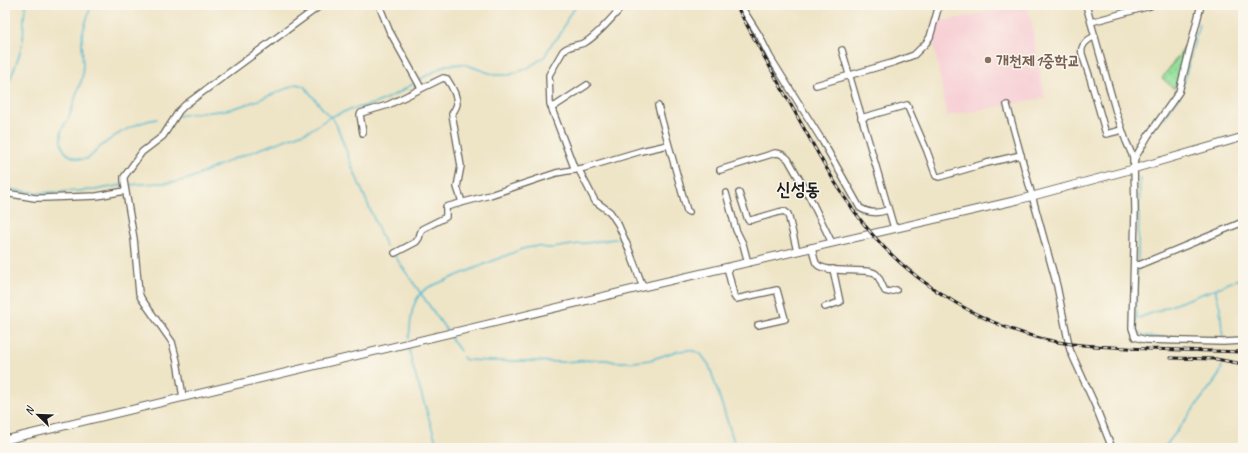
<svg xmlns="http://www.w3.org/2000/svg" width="1248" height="453" viewBox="0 0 1248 453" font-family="Caveat,'Poor Story',sans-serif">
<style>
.built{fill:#f7cfd5}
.grass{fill:url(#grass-dots);stroke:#587e5c}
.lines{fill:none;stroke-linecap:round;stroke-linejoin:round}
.stream{stroke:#52bad0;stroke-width:1.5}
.minor-casing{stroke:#666258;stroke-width:8}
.major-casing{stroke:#666258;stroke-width:9}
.minor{stroke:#fff;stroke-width:5.5}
.major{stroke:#fff;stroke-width:7}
.rail-casing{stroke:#1c1c1c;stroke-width:3}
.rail{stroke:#fbf7ec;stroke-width:1.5;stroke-dasharray:4.5;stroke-linecap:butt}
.education-dot{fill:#8d6e63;stroke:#fbf7ec;stroke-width:1.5}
.labels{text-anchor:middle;stroke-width:3;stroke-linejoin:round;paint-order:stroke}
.education-label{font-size:16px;font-weight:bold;fill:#785e54;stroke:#fbf7ec;text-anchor:start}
.quarter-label{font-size:18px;font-weight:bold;fill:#1c1c1c;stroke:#fbf7ec}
</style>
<defs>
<pattern id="grass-dots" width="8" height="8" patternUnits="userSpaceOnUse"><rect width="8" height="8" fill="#94e09c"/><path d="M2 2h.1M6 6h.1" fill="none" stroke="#7fc086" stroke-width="1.8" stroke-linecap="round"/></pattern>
</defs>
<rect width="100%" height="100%" fill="#fbf7ec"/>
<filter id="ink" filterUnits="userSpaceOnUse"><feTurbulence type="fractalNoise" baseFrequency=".025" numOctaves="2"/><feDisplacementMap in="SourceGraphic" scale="8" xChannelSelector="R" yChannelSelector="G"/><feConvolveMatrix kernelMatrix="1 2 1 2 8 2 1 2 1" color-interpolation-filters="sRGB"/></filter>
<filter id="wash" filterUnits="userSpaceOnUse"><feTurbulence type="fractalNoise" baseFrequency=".012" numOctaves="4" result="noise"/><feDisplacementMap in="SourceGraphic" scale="16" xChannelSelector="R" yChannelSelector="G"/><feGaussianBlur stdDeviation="0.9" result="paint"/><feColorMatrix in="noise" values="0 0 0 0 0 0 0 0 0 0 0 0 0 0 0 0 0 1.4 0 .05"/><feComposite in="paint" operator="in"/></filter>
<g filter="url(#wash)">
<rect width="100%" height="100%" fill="#eee4c6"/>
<path class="built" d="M1028 5 1045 98 947 116 930 23Z"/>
<path class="grass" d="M1185 47 1177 83 1174 89 1162 78Z"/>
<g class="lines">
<g class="stream">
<path d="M91 5 82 35 83 72 82 79C76 92 74 106 68 119 67 122 64 124 63 127 59 136 60 151 71 156 75 158 82 160 86 159 92 157 95 151 100 147 116 134 137 122 157 119"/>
<path d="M419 80 446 65 464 64 495 75H509L528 68 545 56 550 46 560 35 569 15 578 5"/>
<path d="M1182 90 1199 24"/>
<path d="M5 91C11 78 21 53 23 40 24 28 23 17 26 5"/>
<path d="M178 116C195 112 213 113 230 109 252 104 276 93 297 84L305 87 327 114 333 119 337 126 353 169 386 247"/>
<path d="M1164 118 1181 94"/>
<path d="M1140 178 1136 316C1136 330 1135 334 1150 337L1207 338"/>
<path d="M127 185 176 182 189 179 233 159 309 131 330 117 346 111 379 102 398 93 416 82"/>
<path d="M5 189 39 193 95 190 122 185"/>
<path d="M394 255 447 331"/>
<path d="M1136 319 1215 289"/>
<path d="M450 337 460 351"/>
<path d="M1213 338 1223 340"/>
<path d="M409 339C411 320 410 297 429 287L522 249 537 246 546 248H552L621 238"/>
<path d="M1223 339 1220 308 1215 289 1243 277"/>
<path d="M409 348 413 367 438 448"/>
<path d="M463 357 466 360 493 361H521L564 362 591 360H607L615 362H634L650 360 677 351 690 350 700 353 709 365 736 448"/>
<path d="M1164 448 1217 378 1220 373 1222 366"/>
</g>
</g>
</g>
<g filter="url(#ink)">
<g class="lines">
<g class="minor-casing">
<g id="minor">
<path d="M379 5 389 30 421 88"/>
<path d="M740 5 759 35 770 57 823 142 860 208C870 214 878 213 888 210"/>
<path d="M1086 5 1116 112 1126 141 1133 157V162"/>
<path d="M1201 5 1179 92 1148 136 1135 158 1134 164 1135 210 1132 328 1135 337 1146 340 1223 342 1243 341"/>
<path d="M1091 22 1150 6V5"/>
<path d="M1095 36C1087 40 1080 45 1082 54L1090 78 1106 134 1122 130"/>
<path d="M842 50 894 228"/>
<path d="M816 85 895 62 914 55 926 43 930 37 939 5"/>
<path d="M1007 105 1057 286 1070 350 1095 405 1112 448"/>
<path d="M658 106 687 211 689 212"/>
<path d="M552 108 587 85"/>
<path d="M861 118 907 105 927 151 936 176 939 177 987 163 1021 155"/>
<path d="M363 133 360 115 361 113 388 105 443 78 447 79C451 85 457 96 457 104 456 108 454 111 452 114L461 166 457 187 462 202"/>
<path d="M575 170 550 104 549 75 563 51C569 45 578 46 586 42 600 33 612 17 624 5"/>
<path d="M579 170 595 201 610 212 618 224 628 247 643 287"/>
<path d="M720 170 775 153C781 153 784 155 788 159L809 196 832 243"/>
<path d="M5 193 35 198H43L97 196 125 191"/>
<path d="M726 193 736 230 743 244 748 263"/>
<path d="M739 193 748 220H751L779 212 784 211 788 214 797 251"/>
<path d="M812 247C813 252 814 259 816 263 822 275 870 267 876 274 880 278 882 286 885 291L889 292 896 290"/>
<path d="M395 253 416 242 419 238 420 234 422 229 446 217V207L490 195 556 173 584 168 641 151 668 145"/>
<path d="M1134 264 1139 265 1243 222"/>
<path d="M727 267 734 296 736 299 777 290 785 319 758 325"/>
<path d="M825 307 840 302 833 269"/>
<path d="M183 397 177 361 172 342 141 298 139 293 134 239 124 181V177L142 152 163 136 179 111 185 105 321 5"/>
</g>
</g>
<g class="major-casing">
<path id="major" d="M5 440 651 285 1018 200 1133 169 1243 137"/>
</g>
<use href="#minor" class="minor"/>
<use href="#major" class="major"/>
<g class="rail-casing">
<g id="rail">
<path d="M736 5C757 44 779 84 801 123 822 161 843 200 872 234 916 286 990 330 1058 342 1088 347 1118 347 1149 349 1180 350 1212 351 1243 352"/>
<path d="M1170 358 1216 359 1243 364"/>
</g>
</g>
<use href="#rail" class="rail"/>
</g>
</g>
<circle class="education-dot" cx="988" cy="60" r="4"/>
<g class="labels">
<g class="education-label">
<text x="996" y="66">개천제1중학교</text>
</g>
<g class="quarter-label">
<text x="798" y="195">신성동</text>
</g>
</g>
<rect width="1248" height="453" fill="none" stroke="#fbf7ec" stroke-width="20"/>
<g transform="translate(38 415) rotate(293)" stroke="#fbf7ec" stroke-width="3" paint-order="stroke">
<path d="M0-3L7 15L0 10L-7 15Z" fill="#1c1c1c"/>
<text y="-6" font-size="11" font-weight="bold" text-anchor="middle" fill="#1c1c1c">N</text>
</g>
</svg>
